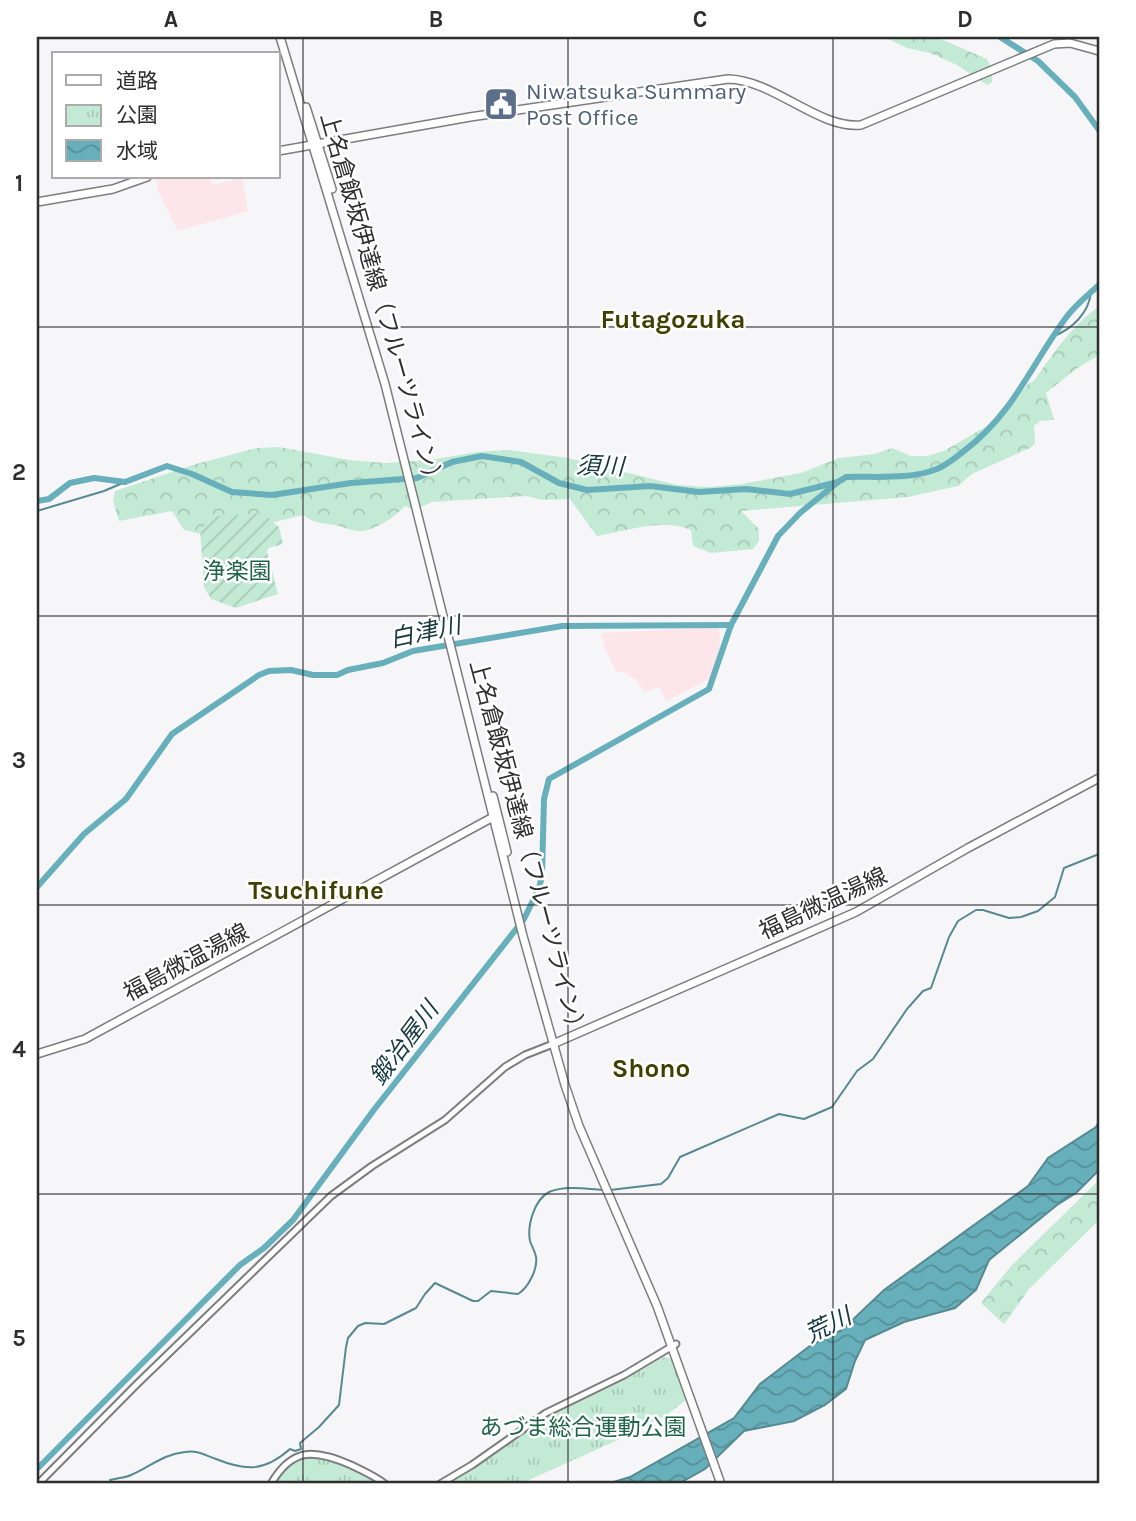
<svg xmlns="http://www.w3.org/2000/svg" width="1136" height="1521" viewBox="0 0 1136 1521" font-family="Karla,'Noto Sans JP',sans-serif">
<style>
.education{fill:#fce6e9}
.forest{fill:url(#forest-crowns)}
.park{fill:url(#park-tufts)}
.garden{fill:url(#garden-furrows)}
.water{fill:url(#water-waves);stroke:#568991;stroke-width:2}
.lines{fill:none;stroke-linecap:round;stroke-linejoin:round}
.stream{stroke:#568991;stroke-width:2}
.river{stroke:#67b0bb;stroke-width:6}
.minor-casing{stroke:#7d7d7f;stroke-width:9}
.major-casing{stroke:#7d7d7f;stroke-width:10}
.minor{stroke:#fff;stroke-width:5}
.major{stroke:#fff;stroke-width:7}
.grid{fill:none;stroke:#2e2e2f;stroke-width:2;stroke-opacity:0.55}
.labels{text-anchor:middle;stroke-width:5;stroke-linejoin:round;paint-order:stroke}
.service-label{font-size:23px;fill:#4e5e75;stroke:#fff;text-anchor:start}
.street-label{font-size:23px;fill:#2e2e2f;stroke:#fff}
.park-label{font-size:23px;fill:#206549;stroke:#fff}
.water-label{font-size:24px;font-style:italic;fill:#15393f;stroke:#fff}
.quarter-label{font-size:26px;font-weight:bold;fill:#3e3f00;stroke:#fff}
.neatline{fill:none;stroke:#2e2e2f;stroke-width:2.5}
.grid-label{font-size:23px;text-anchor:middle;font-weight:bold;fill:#2e2e2f}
</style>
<defs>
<pattern id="forest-crowns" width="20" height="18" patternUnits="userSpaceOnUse" patternTransform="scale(1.75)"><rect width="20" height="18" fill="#c3ead5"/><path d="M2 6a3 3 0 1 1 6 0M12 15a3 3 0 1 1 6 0" fill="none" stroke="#a8c9b7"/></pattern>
<pattern id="park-tufts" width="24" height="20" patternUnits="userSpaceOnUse" patternTransform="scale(1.75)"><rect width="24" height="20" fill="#c3ead5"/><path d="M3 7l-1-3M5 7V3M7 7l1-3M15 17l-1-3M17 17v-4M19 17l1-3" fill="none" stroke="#a8c9b7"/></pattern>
<pattern id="garden-furrows" width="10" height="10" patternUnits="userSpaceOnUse" patternTransform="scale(1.75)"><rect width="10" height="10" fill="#c3ead5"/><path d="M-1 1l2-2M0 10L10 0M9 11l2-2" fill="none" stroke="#a8c9b7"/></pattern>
<pattern id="water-waves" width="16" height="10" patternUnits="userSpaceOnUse" patternTransform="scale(1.75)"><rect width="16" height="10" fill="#67b0bb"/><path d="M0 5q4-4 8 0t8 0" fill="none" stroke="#559098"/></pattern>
</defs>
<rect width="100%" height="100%" fill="#f6f6f8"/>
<g class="education">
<path d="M156 177H210L212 185 242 178 248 211 178 231 158 191Z"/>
<path d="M719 627 720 644 715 676 666 701 659 687 644 692 637 681 622 671 616 672 604 646 601 633Z"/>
</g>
<g class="forest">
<path d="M884 37H936L987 59 991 67 992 82 987 85 957 65 930 53 907 48Z"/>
<path d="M1099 306V355L1076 369 1046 393 1054 420 1040 421 1034 426 1035 443 1032 447 972 474 958 486 908 497 741 511 759 529V541L753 549 711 553 693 546 691 530C663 518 626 531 597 536L570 499 542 500 526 496 432 502 414 510 405 506C395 517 372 533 356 531 349 530 342 526 334 525 322 523 313 523 303 515L214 537 184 530 172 511 119 521 113 501 115 491 196 464 257 448 279 447 349 460 385 463 430 460 477 452 509 450 568 458 677 485 709 487 742 484 801 473 839 458 875 454 892 448 911 456H927L944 451 997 420 1029 383 1034 381C1055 351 1070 328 1099 306Z"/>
<path d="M1099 1180V1220L1030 1288 1004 1324 981 1303 1012 1265Z"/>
</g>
<g class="park">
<path d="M664 1357 672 1359 687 1399 667 1415 631 1434 520 1484H448L556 1412 625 1379Z"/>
<path d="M314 1455 346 1464 383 1484H273C285 1468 293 1459 314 1455Z"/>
</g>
<path class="garden" d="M263 513 279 527 283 544 268 548 267 552 278 594 236 608 211 599 204 587 200 529 218 516Z"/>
<path class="water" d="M1099 1121V1170L1076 1193 1057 1205 989 1260 976 1290 955 1308 904 1322 865 1340 855 1361 846 1389 825 1405 794 1421 744 1431 705 1469 678 1484H607L630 1477 734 1418 760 1384 811 1345 842 1330 884 1290 1028 1186 1048 1158 1096 1127Z"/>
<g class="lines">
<g class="stream">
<path d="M1054 336C1072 329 1089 313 1091 292"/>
<path d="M37 511 104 491 125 482"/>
<path d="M610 1190 661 1184 668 1178 680 1157 779 1114 804 1119 832 1107 857 1071 873 1059 907 1009 923 991 931 988 949 937 958 921 976 910H983L1009 918 1021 917 1038 911 1055 897 1064 868 1099 854"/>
<path d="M110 1480C117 1478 125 1478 131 1475 150 1467 163 1454 185 1452 198 1450 204 1455 216 1459 246 1471 264 1472 290 1449L295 1451 301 1449 300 1443 319 1427 339 1405 346 1347 348 1338 358 1326 365 1323 384 1324 416 1308 425 1294 435 1283 473 1301H478L491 1291 518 1294C528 1288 538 1269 536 1257 535 1251 532 1247 530 1241 527 1226 534 1200 549 1192 565 1185 588 1189 604 1190"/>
</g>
<g class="river">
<path d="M1000 37 1038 61 1075 97 1099 130"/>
<path d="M37 501 49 499 70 483 94 478 125 482 167 466 192 474 232 492 272 495 351 483 417 478 452 462 482 456 521 462 559 483 587 490 650 486 699 492 746 489 790 494 838 482 846 477C876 476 909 480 937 469 947 465 956 457 964 451 1013 414 1030 367 1065 319 1074 306 1087 296 1099 285"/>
<path d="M37 887 84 834 126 799 172 734 259 675 269 671 291 670 313 675H337L348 670 383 663 413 651 562 626 731 625"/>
<path d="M37 1469 240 1265 264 1248 293 1220 373 1111 524 919 539 888 542 876 544 799 549 779 709 689 731 625 778 536 800 513 838 482"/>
</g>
<g class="minor-casing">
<g id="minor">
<path d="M38 1484 137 1384 331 1196 372 1166 445 1120 505 1067 525 1055 553 1044"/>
<path d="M271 1484C292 1447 315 1449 351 1465 363 1471 375 1476 385 1484"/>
<path d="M440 1484 472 1465 546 1413 624 1375 676 1344"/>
</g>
</g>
<g class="major-casing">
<g id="major">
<path d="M280 37 385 384 523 936 565 1085 579 1126 657 1306 721 1484"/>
<path d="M306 107 332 189"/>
<path d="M278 151 470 117 728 79C774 80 818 129 861 125L1054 44 1070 43 1099 51"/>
<path d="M37 202 113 189 147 177"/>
<path d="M493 796 507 852"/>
<path d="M553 1044 856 912 968 848 1099 778"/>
<path d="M37 1054 85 1039 495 816"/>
</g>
</g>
<use href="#minor" class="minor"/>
<use href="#major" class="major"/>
</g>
<path class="grid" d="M303 37V1484M568 37V1484M833 37V1484M37 327H1099M37 616H1099M37 905H1099M37 1194H1099"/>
<defs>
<g id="civic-square" transform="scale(1.75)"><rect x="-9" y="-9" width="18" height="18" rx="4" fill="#5c6f8a" stroke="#fff"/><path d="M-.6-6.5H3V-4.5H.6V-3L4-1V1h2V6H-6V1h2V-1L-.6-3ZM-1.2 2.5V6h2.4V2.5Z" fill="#fff"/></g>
</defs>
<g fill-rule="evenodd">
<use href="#civic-square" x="501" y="104"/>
</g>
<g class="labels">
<g class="service-label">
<text x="526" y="99">Niwatsuka Summary<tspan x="526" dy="26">Post Office</tspan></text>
</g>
<g class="street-label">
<text transform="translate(382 301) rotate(74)" y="8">上名倉飯坂伊達線（フルーツライン）</text>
<text transform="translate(528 849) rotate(75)" y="8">上名倉飯坂伊達線（フルーツライン）</text>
<text transform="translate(823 903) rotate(-25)" y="8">福島微温湯線</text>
<text transform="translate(186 962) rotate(-28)" y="8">福島微温湯線</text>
</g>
<g class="park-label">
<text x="237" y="579">浄楽園</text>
<text x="583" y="1435">あづま総合運動公園</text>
</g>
<g class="water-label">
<text transform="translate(600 466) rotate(2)" y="8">須川</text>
<text transform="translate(425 632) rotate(-12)" y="8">白津川</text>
<text transform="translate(404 1043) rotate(-53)" y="8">鍛冶屋川</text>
<text transform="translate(828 1325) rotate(-26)" y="8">荒川</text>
</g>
<g class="quarter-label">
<text x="673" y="328">Futagozuka</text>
<text x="316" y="899">Tsuchifune</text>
<text x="651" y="1077">Shono</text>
</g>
</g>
<rect width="1136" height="1521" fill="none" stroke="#ffffff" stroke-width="77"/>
<rect x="52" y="52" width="228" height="126" fill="#ffffff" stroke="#ababac" stroke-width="2"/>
<rect x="66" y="75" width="35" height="10" fill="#ffffff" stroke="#ababac" stroke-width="2"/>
<text x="116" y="88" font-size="21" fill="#2e2e2f">道路</text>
<rect x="66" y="105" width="35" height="21" fill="url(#park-tufts)" stroke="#ababac" stroke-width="2"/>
<text x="116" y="122" font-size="21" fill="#2e2e2f">公園</text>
<rect x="66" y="140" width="35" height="21" fill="url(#water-waves)" stroke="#ababac" stroke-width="2"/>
<text x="116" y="158" font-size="21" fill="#2e2e2f">水域</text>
<rect x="38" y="38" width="1060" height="1444" class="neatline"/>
<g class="grid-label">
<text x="171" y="27">A</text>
<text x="436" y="27">B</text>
<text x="700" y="27">C</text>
<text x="965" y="27">D</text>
<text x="19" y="191">1</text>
<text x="19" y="480">2</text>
<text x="19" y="768">3</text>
<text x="19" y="1057">4</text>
<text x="19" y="1346">5</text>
</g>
</svg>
